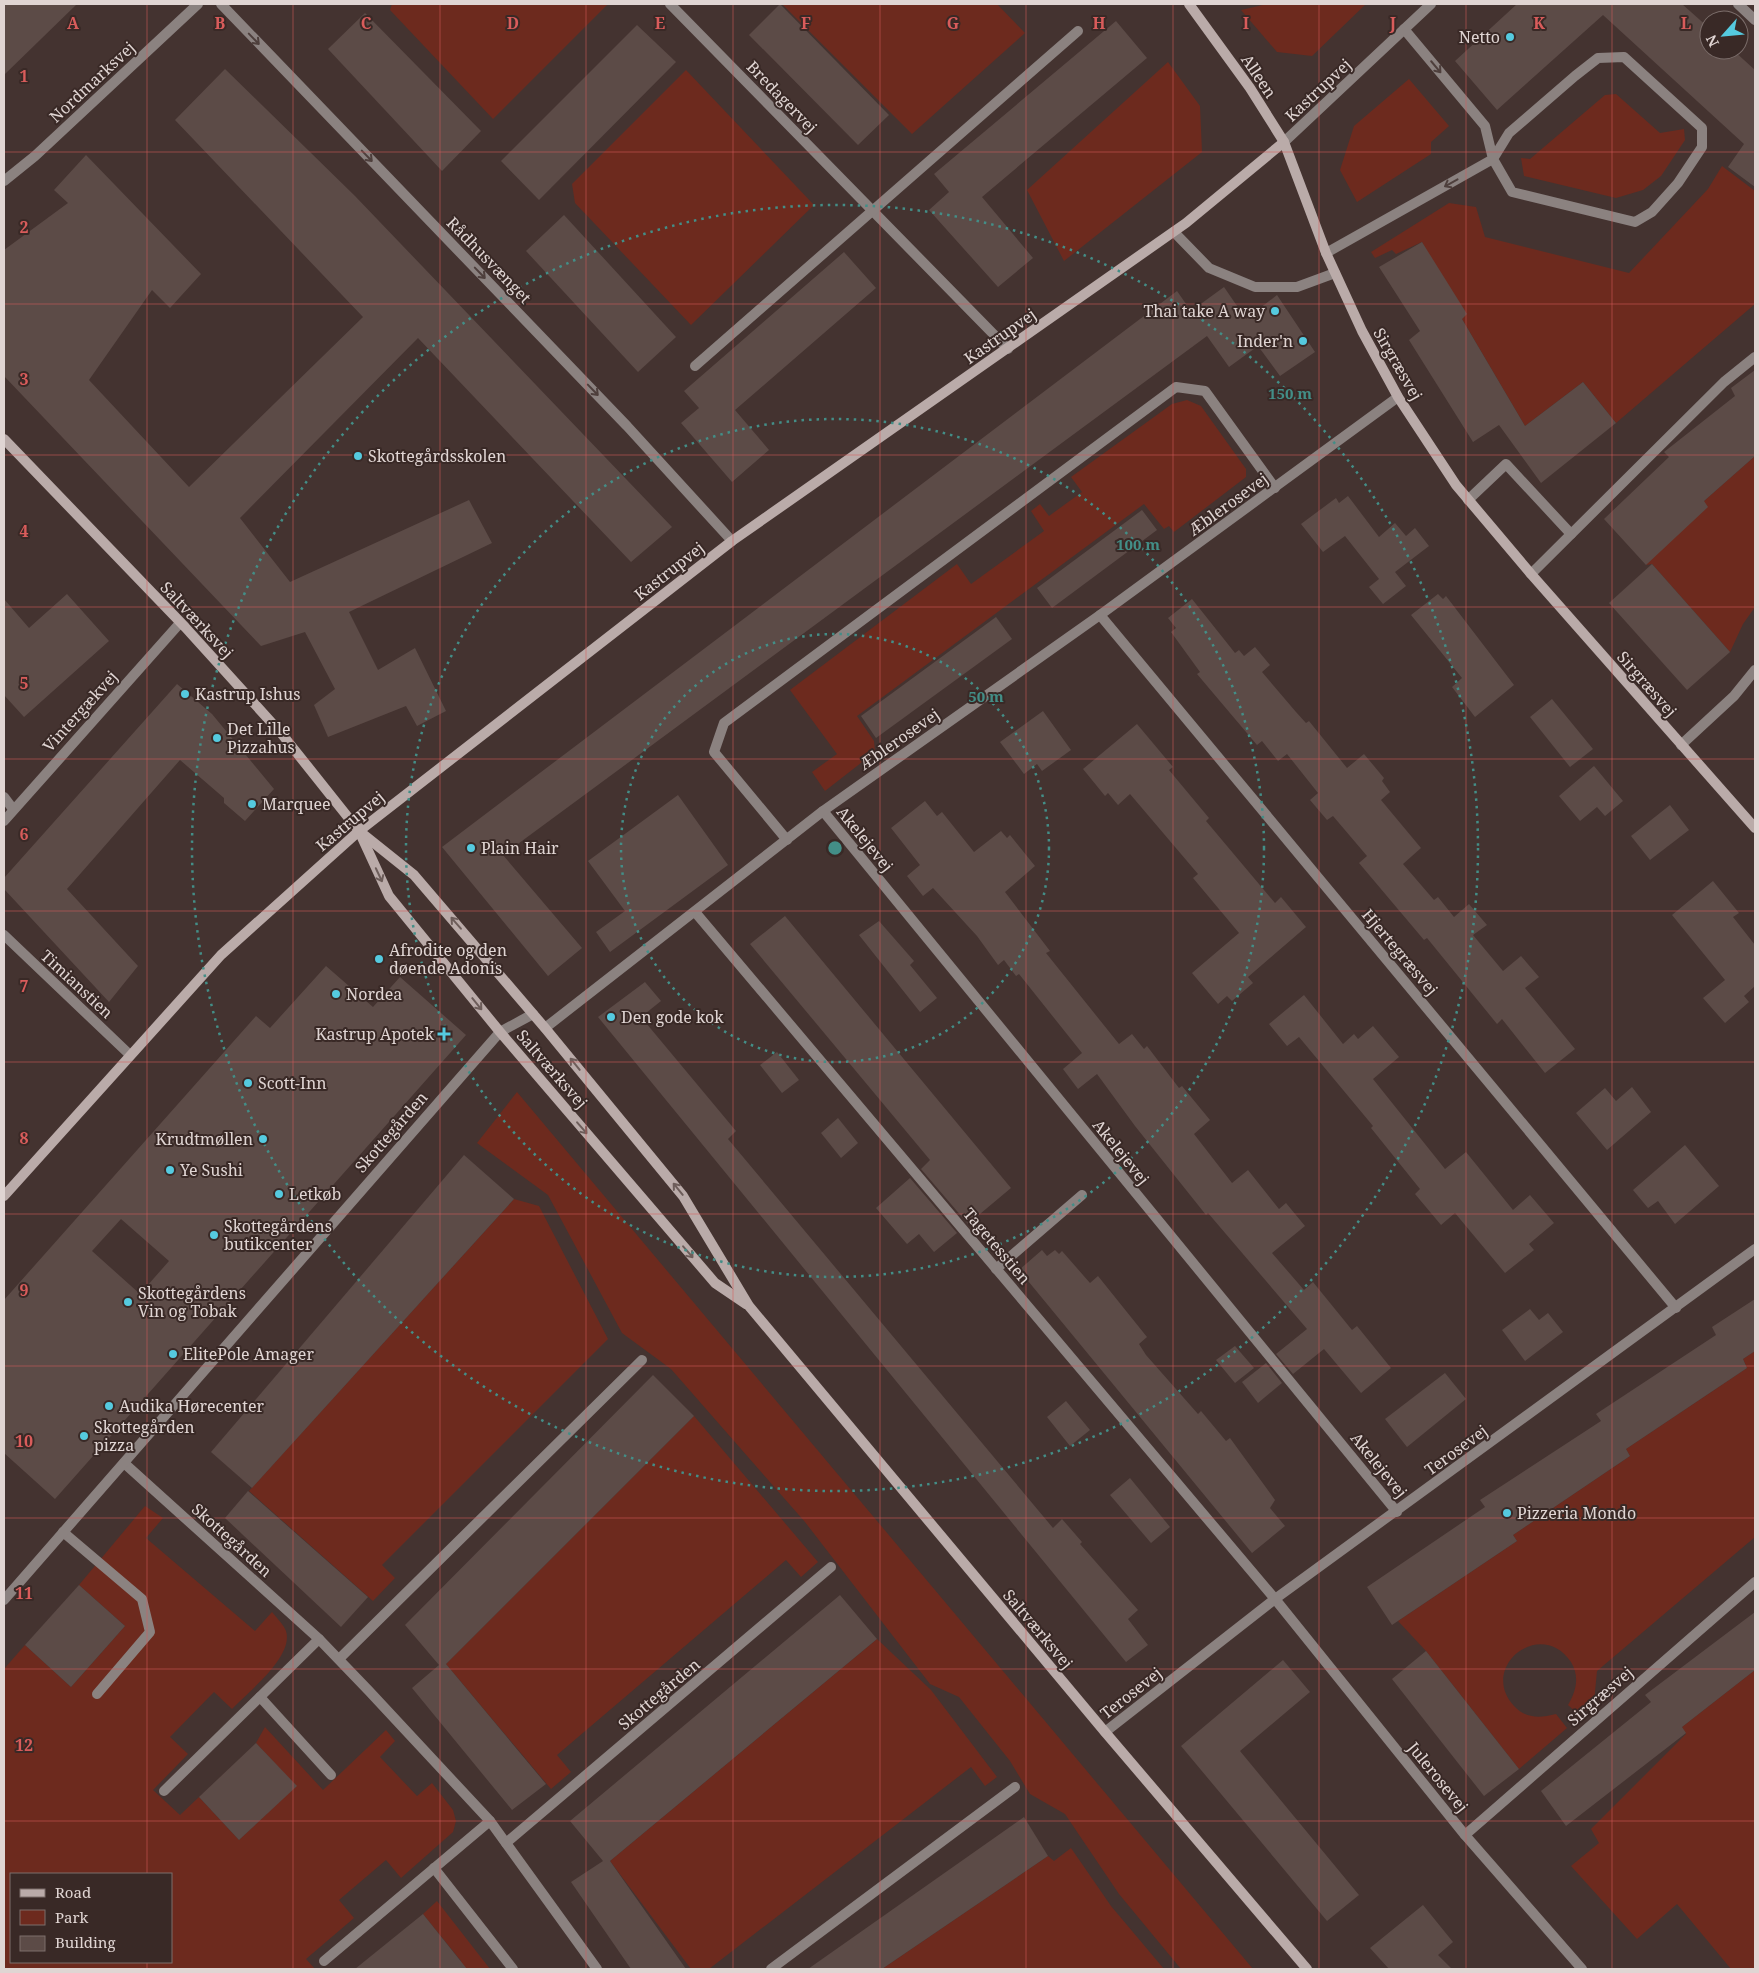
<svg xmlns="http://www.w3.org/2000/svg" width="1759" height="1973" viewBox="0 0 1759 1973" font-family="'Noto Serif',serif">
<style>
.green{fill:#6d2a1e;fill-rule:evenodd}
.building{fill:#5c4b47;fill-rule:evenodd}
.lines{fill:none;stroke-linecap:round;stroke-linejoin:round}
.lane{stroke:#8b8280;stroke-width:10}
.street{stroke:#8b8280;stroke-width:10}
.secondary{stroke:#baaba9;stroke-width:10}
.oneway{stroke:#4e3f3c}
.oneway2{stroke:#6d5d5a}
.grid{fill:none;stroke:#d95c5b;stroke-width:1;stroke-opacity:0.55}
.ring{fill:none;stroke:#438e87;stroke-width:2.5;stroke-dasharray:2.5 5}
.poi-dot{fill:#55cadf;stroke:#392926;stroke-width:2}
.labels{text-anchor:middle;stroke-width:4;stroke-linejoin:round;paint-order:stroke}
.poi-label{font-size:16px;fill:#e0d5d3;stroke:#392926;text-anchor:start}
.street-label{font-size:16px;fill:#e0d5d3;stroke:#392926}
.grid-label{font-size:16px;text-anchor:middle;font-weight:bold;fill:#d95c5b;stroke:#392926;stroke-width:4;stroke-linejoin:round;paint-order:stroke}
.centre{fill:#438e87;stroke:#392926;stroke-width:2.5}
.ring-label{font-size:15px;text-anchor:middle;font-weight:bold;fill:#438e87;stroke:#392926;stroke-width:4;stroke-linejoin:round;paint-order:stroke}
</style>
<rect width="100%" height="100%" fill="#443330"/>
<g class="green">
<path d="M392 4H608L493 119 390 10Z"/>
<path d="M782 4H997L1025 33 912 134Z"/>
<path d="M1267 4H1366L1312 56 1277 52 1241 10Z"/>
<path d="M1168 62 1200 106 1202 152 1064 261 1027 190Z"/>
<path d="M686 70 814 205 691 325 575 203 572 184Z"/>
<path d="M1409 79 1449 126 1431 142V154L1357 202 1340 170 1354 126Z"/>
<path d="M1616 94 1660 133 1684 129 1685 140 1661 176 1643 190 1616 198 1524 176 1521 158 1530 159 1605 95Z"/>
<path d="M1722 166 1755 191V304L1616 423 1583 382 1525 426 1462 319 1422 242 1396 254 1392 250 1375 258 1371 252 1449 203 1476 207 1485 237 1629 273 1708 189Z"/>
<path d="M1187 400 1201 406 1246 469V477L1174 532 1169 526 1164 529 1144 504 857 716 874 741 875 752 825 791 812 772 837 754 790 690 957 564 971 584 1044 531 1031 511 1040 504 1049 516 1082 492 1071 477 1172 404Z"/>
<path d="M1755 456V607L1743 624 1730 652 1652 564 1646 565 1704 501Z"/>
<path d="M517 1092 1253 1969H1181L1119 1894 1065 1814 1030 1794 1010 1761 959 1697 930 1684 805 1522 671 1369 622 1333 548 1195 477 1143Z"/>
<path d="M514 1199 539 1206 608 1339 382 1565 395 1578 373 1601 249 1491Z"/>
<path d="M1755 1351V1537L1597 1671 1594 1702 1580 1716 1568 1705C1576 1691 1580 1677 1571 1662 1541 1617 1478 1667 1514 1706 1526 1719 1540 1718 1556 1714L1567 1728 1519 1769 1426 1651 1398 1621 1517 1541 1513 1535 1630 1456 1626 1449 1747 1368 1743 1359Z"/>
<path d="M694 1416 818 1562 801 1577 786 1560 557 1755 571 1772 551 1789 446 1664Z"/>
<path d="M145 1506 163 1518 146 1538 255 1631 272 1612C276 1617 284 1625 286 1631 294 1657 248 1692 232 1709L214 1692 170 1737 188 1754 153 1790 180 1815 199 1797 239 1840 296 1786 256 1743 265 1727 323 1790 386 1730 395 1741 380 1757 417 1796 432 1783 453 1810 456 1821 453 1832 401 1878 386 1860 339 1900 354 1918 306 1959 315 1969H4V1669L25 1645 71 1687 125 1626 79 1585ZM11 1874H171V1962H11Z"/>
<path d="M877 1639 931 1690 997 1777 985 1786 971 1767 709 1969H691L610 1861Z"/>
<path d="M1755 1670V1969H1731L1677 1904 1637 1939 1571 1866 1599 1843 1591 1829 1686 1734 1682 1727Z"/>
<path d="M1071 1848 1111 1906 1164 1969H882L1048 1856 1054 1861Z"/>
<path d="M437 1901 490 1969H451L461 1961 423 1914Z"/>
</g>
<g class="building">
<path d="M4 4H77L4 75Z"/>
<path d="M780 4 889 115 858 145 749 35Z"/>
<path d="M1517 4H1682L1709 28V50H1733L1755 70V187L1728 167 1744 144 1603 15 1497 110 1455 61Z"/>
<path d="M365 13 481 131 442 171 328 49Z"/>
<path d="M1116 21 1147 58 982 197 1033 258 998 287 929 210 949 192 934 174Z"/>
<path d="M637 25 676 62 539 200 501 161Z"/>
<path d="M225 69 355 196 672 527 631 562 418 338 240 518 290 582 469 500 492 543 349 612 378 670 415 648 446 711 417 726 406 706 328 737 314 705 335 689 305 632 261 646 4 376V250L68 203 54 190 86 155 201 274 170 308 152 290 89 380 189 487 363 317 175 120Z"/>
<path d="M564 215 676 337 638 372 526 251Z"/>
<path d="M1422 242 1467 314 1462 319 1525 426 1583 382 1616 423 1541 483 1499 425 1473 442 1409 340 1420 331 1379 267Z"/>
<path d="M844 252 876 288 735 410 769 450 732 482 681 423 699 408 684 391Z"/>
<path d="M1224 287 1246 319 1277 295 1315 352 1280 376 1258 346 1229 367 1207 336 503 855 582 948 548 976 442 847 1177 291 1191 311Z"/>
<path d="M1755 370V456L1704 501 1708 507 1646 565 1604 519 1669 457 1664 452 1735 396 1731 388Z"/>
<path d="M1348 496 1379 537 1395 523 1406 536 1415 528 1429 546 1395 572 1406 586 1383 604 1369 587 1379 579 1345 536 1323 552 1301 524 1336 498 1339 503Z"/>
<path d="M1142 510 1157 530 1052 608 1037 588Z"/>
<path d="M1652 564 1730 652 1687 690 1609 603Z"/>
<path d="M67 594 109 641 24 717 4 695V599L29 628Z"/>
<path d="M1438 594 1443 599 1446 596 1514 685 1475 717 1452 687 1462 678 1411 615Z"/>
<path d="M1192 599 1235 653 1239 650 1244 656 1255 647 1270 665 1262 672 1296 712 1306 723 1309 721 1347 768 1364 754 1384 778 1382 781 1390 792 1381 800 1421 848 1403 864 1434 900 1438 897 1454 917 1469 904 1487 925 1473 935 1503 971 1521 956 1539 977 1525 988 1575 1049 1545 1073 1502 1019 1497 1024 1427 938 1424 940 1359 863 1367 856 1333 816 1327 820 1310 800 1318 793 1287 754 1278 761 1262 741 1257 745 1197 674 1200 672 1171 632 1176 628 1168 618Z"/>
<path d="M996 617 1012 639 876 738 861 716Z"/>
<path d="M177 684 212 714 274 789 245 821 224 803V798L180 760 67 889 138 966 109 1002 4 889V878Z"/>
<path d="M1552 699 1593 749 1570 767 1530 717Z"/>
<path d="M1043 711 1071 750 1042 771 1037 764 1024 774 1000 742Z"/>
<path d="M1137 724 1173 767 1169 770 1209 818 1206 821 1275 903 1281 897 1306 927 1248 977 1253 983 1232 1001 1227 996 1218 1004 1192 973 1239 933 1193 878 1198 874 1130 794 1118 805 1108 793 1105 796 1083 769Z"/>
<path d="M1594 766 1623 801 1605 816 1597 807 1580 821 1559 796Z"/>
<path d="M678 795 728 865 610 952 596 932 625 911 588 861Z"/>
<path d="M925 801 937 816 942 812 974 852 1001 831 1007 838 1010 835 1035 866 1005 892 1050 951 1046 953 1119 1044 1132 1034 1144 1049 1147 1046 1179 1088 1182 1086 1210 1120 1194 1134 1232 1183 1248 1170 1279 1209 1286 1203 1305 1226 1272 1253 1304 1290 1313 1282 1352 1330 1357 1326 1391 1368 1361 1393 1324 1349 1293 1374 1276 1354 1307 1329 1208 1213 1206 1215 1135 1126 1097 1074 1078 1089 1063 1069 1082 1053 1019 974 1016 976 1004 960 998 965 977 936 933 888 923 896 907 876 920 865 891 828Z"/>
<path d="M1670 805 1689 830 1650 860 1631 836Z"/>
<path d="M1713 881 1739 913 1733 917 1755 945V986L1744 996 1749 1002 1725 1023 1703 998 1725 980 1672 915Z"/>
<path d="M785 916 1011 1188 968 1224 921 1169 930 1160 750 944Z"/>
<path d="M879 921 914 961 910 965 937 998 920 1012 859 935Z"/>
<path d="M326 966 373 1007 400 977 466 1035 55 1499 4 1453V1300L256 1016 270 1028ZM121 1219 169 1261 140 1294 92 1251Z"/>
<path d="M645 982 661 1001 641 1017 736 1131 728 1139 1053 1528 1062 1519 1082 1542 1080 1544 1138 1610 1128 1619 1148 1645 1126 1662 598 1017Z"/>
<path d="M1304 995 1343 1044 1354 1034 1358 1039 1373 1026 1399 1057 1373 1079 1445 1169 1466 1152 1513 1210 1530 1195 1554 1223 1529 1244 1534 1250 1505 1273 1455 1213 1441 1225 1415 1194 1420 1189 1371 1128 1373 1126 1299 1037 1287 1046 1269 1024Z"/>
<path d="M777 1052 799 1080 782 1093 760 1065Z"/>
<path d="M1632 1087 1651 1112 1607 1150 1576 1113 1605 1088 1616 1101Z"/>
<path d="M838 1118 858 1143 841 1158 821 1133Z"/>
<path d="M1685 1145 1719 1186 1675 1224 1658 1201 1648 1208 1633 1190Z"/>
<path d="M464 1155 514 1199 252 1488 211 1452Z"/>
<path d="M910 1178 957 1233 934 1252 919 1234 907 1244 876 1208Z"/>
<path d="M1042 1250 1047 1256 1055 1250 1059 1254 1062 1251 1090 1283 1098 1276 1147 1337 1139 1344 1146 1355 1198 1414 1201 1411 1226 1441 1230 1438 1275 1500 1270 1508 1285 1526 1252 1553 1019 1270Z"/>
<path d="M1755 1299V1351L1743 1359 1747 1368 1626 1449 1630 1456 1513 1535 1517 1541 1392 1625 1367 1587 1485 1507 1480 1500 1601 1421 1596 1414 1716 1335 1712 1327Z"/>
<path d="M1530 1309 1539 1320 1548 1313 1563 1332 1525 1361 1502 1330Z"/>
<path d="M1235 1346 1254 1368 1235 1383 1216 1360Z"/>
<path d="M1266 1363 1282 1383 1258 1403 1242 1382Z"/>
<path d="M1445 1373 1466 1399 1407 1447 1385 1419Z"/>
<path d="M653 1375 694 1416 446 1664 546 1784 512 1810 412 1688 439 1665 405 1625Z"/>
<path d="M1066 1401 1090 1430 1070 1446 1047 1417Z"/>
<path d="M1130 1478 1170 1527 1151 1543 1110 1495Z"/>
<path d="M248 1491 368 1597 341 1627 225 1518Z"/>
<path d="M79 1585 125 1626 71 1687 25 1645Z"/>
<path d="M840 1595 877 1639 610 1861 686 1969H631L571 1882 603 1861 570 1821Z"/>
<path d="M1755 1612V1670L1682 1727 1686 1733 1566 1826 1541 1791 1651 1702 1645 1695Z"/>
<path d="M1426 1651 1519 1769 1484 1796 1392 1679Z"/>
<path d="M1283 1660 1310 1692 1240 1751 1359 1895 1327 1921 1181 1746Z"/>
<path d="M256 1743 297 1786 239 1840 199 1797Z"/>
<path d="M1024 1817 1048 1856 882 1969H808Z"/>
<path d="M1423 1905 1453 1942 1438 1955 1452 1969H1389L1370 1948Z"/>
<path d="M423 1914 467 1969H355Z"/>
</g>
<g class="lines">
<g class="lane">
<path d="M1738 4 1755 20"/>
<path d="M1624 57 1702 128V147L1678 183 1652 212 1635 222 1512 192 1493 159 1509 133 1575 76 1598 58Z"/>
<path d="M1174 232 1209 268 1255 287H1297L1335 273"/>
<path d="M1468 500 1506 464 1571 534"/>
<path d="M1531 574 1724 382 1755 357"/>
<path d="M1681 745 1734 696 1755 670"/>
<path d="M787 840 714 752 724 723 1176 387 1205 391 1275 488"/>
<path d="M996 1269 1082 1195"/>
<path d="M63 1532 142 1599 150 1632 97 1694"/>
<path d="M260 1697 331 1775"/>
<path d="M434 1868 513 1969"/>
</g>
<g class="street">
<path d="M221 4 627 426 732 541"/>
<path d="M670 4 1008 349"/>
<path d="M1284 142 1431 4"/>
<path d="M4 181 35 156 198 4"/>
<path d="M1326 253 1493 159 1485 126 1404 29"/>
<path d="M695 366 1078 31"/>
<path d="M1100 615 1676 1308"/>
<path d="M4 797 13 809"/>
<path d="M823 811 1397 1512"/>
<path d="M4 821 180 623"/>
<path d="M695 912 1275 1599 1465 1835 1582 1969"/>
<path d="M4 935 129 1054"/>
<path d="M545 1028 823 811 1100 615 1398 397"/>
<path d="M124 1463 319 1639 369 1691 490 1821 597 1969"/>
<path d="M4 1600 500 1032 533 1014"/>
<path d="M339 1659 642 1360"/>
<path d="M1105 1732 1275 1599 1755 1249"/>
<path d="M164 1791 319 1639"/>
<path d="M1465 1835 1755 1582"/>
<path d="M506 1843 831 1567"/>
<path d="M324 1961 490 1821"/>
<path d="M771 1969 1015 1787"/>
</g>
<g class="secondary">
<path d="M1189 4 1250 88 1284 142 1326 253 1362 331 1398 397 1456 485 1531 574 1755 828"/>
<path d="M4 439 185 627 281 733 359 831 389 896 500 1032 715 1283 746 1304"/>
<path d="M359 831 414 875 545 1028 683 1196 749 1306 1105 1732 1307 1969"/>
<path d="M4 1196 221 955 359 831 732 541 1186 223 1284 142"/>
</g>
</g>
<defs><path id="oneway-shaft" d="M-6 0H5M1.5-3L5.5 0L1.5 3" fill="none" stroke-width="1.6" stroke-linecap="round" stroke-linejoin="round" transform="scale(1.25)"/></defs>
<g class="oneway">
<use href="#oneway-shaft" transform="translate(254 39) rotate(46)"/>
<use href="#oneway-shaft" transform="translate(1436 67) rotate(50)"/>
<use href="#oneway-shaft" transform="translate(367 156) rotate(46)"/>
<use href="#oneway-shaft" transform="translate(1451 183) rotate(151)"/>
<use href="#oneway-shaft" transform="translate(480 273) rotate(46)"/>
<use href="#oneway-shaft" transform="translate(593 390) rotate(46)"/>
</g>
<g class="oneway2">
<use href="#oneway-shaft" transform="translate(379 875) rotate(65)"/>
<use href="#oneway-shaft" transform="translate(456 923) rotate(-131)"/>
<use href="#oneway-shaft" transform="translate(477 1004) rotate(51)"/>
<use href="#oneway-shaft" transform="translate(575 1064) rotate(-129)"/>
<use href="#oneway-shaft" transform="translate(582 1128) rotate(49)"/>
<use href="#oneway-shaft" transform="translate(678 1189) rotate(-129)"/>
<use href="#oneway-shaft" transform="translate(688 1252) rotate(49)"/>
</g>
<path class="grid" d="M147 4V1874M293 4V1969M440 4V1969M586 4V1969M733 4V1969M880 4V1969M1026 4V1969M1173 4V1969M1319 4V1969M1466 4V1969M1612 4V1969M4 152H1755M4 304H1755M4 455H1755M4 607H1755M4 759H1755M4 911H1755M4 1062H1755M4 1214H1755M4 1366H1755M4 1518H1755M4 1669H1755M4 1821H1755M147 1962V1969"/>
<g class="ring">
<circle cx="835" cy="848" r="214"/>
<circle cx="835" cy="848" r="429"/>
<circle cx="835" cy="848" r="643"/>
</g>
<g class="poi-dot">
<circle cx="1510" cy="37" r="5"/>
<circle cx="1275" cy="311" r="5"/>
<circle cx="1303" cy="341" r="5"/>
<circle cx="358" cy="456" r="5"/>
<circle cx="185" cy="694" r="5"/>
<circle cx="217" cy="738" r="5"/>
<circle cx="252" cy="804" r="5"/>
<circle cx="471" cy="848" r="5"/>
<circle cx="379" cy="959" r="5"/>
<circle cx="336" cy="994" r="5"/>
<circle cx="611" cy="1017" r="5"/>
<path d="M441.5 1026.5h5v5h5v5h-5v5h-5v-5h-5v-5h5z"/>
<circle cx="248" cy="1083" r="5"/>
<circle cx="263" cy="1139" r="5"/>
<circle cx="170" cy="1170" r="5"/>
<circle cx="279" cy="1194" r="5"/>
<circle cx="214" cy="1235" r="5"/>
<circle cx="128" cy="1302" r="5"/>
<circle cx="173" cy="1354" r="5"/>
<circle cx="109" cy="1406" r="5"/>
<circle cx="84" cy="1436" r="5"/>
<circle cx="1507" cy="1513" r="5"/>
</g>
<g class="labels">
<g class="poi-label">
<text x="1500" y="43" text-anchor="end">Netto</text>
<text x="1265" y="317" text-anchor="end">Thai take A way</text>
<text x="1293" y="347" text-anchor="end">Inder'n</text>
<text x="368" y="462">Skottegårdsskolen</text>
<text x="195" y="700">Kastrup Ishus</text>
<text x="227" y="735">Det Lille<tspan x="227" dy="18">Pizzahus</tspan></text>
<text x="262" y="810">Marquee</text>
<text x="481" y="854">Plain Hair</text>
<text x="389" y="956">Afrodite og den<tspan x="389" dy="18">døende Adonis</tspan></text>
<text x="346" y="1000">Nordea</text>
<text x="621" y="1023">Den gode kok</text>
<text x="434" y="1040" text-anchor="end">Kastrup Apotek</text>
<text x="258" y="1089">Scott-Inn</text>
<text x="253" y="1145" text-anchor="end">Krudtmøllen</text>
<text x="180" y="1176">Ye Sushi</text>
<text x="289" y="1200">Letkøb</text>
<text x="224" y="1232">Skottegårdens<tspan x="224" dy="18">butikcenter</tspan></text>
<text x="138" y="1299">Skottegårdens<tspan x="138" dy="18">Vin og Tobak</tspan></text>
<text x="183" y="1360">ElitePole Amager</text>
<text x="119" y="1412">Audika Hørecenter</text>
<text x="94" y="1433">Skottegården<tspan x="94" dy="18">pizza</tspan></text>
<text x="1517" y="1519">Pizzeria Mondo</text>
</g>
<g class="street-label">
<text transform="translate(1259 76) rotate(56)" y="6">Alleen</text>
<text transform="translate(92 82) rotate(-43)" y="6">Nordmarksvej</text>
<text transform="translate(1318 90) rotate(-43)" y="6">Kastrupvej</text>
<text transform="translate(782 97) rotate(46)" y="6">Bredagervej</text>
<text transform="translate(489 260) rotate(46)" y="6">Rådhusvænget</text>
<text transform="translate(1000 336) rotate(-35)" y="6">Kastrupvej</text>
<text transform="translate(1398 364) rotate(60)" y="6">Sirgræsvej</text>
<text transform="translate(1228 504) rotate(-36)" y="6">Æblerosevej</text>
<text transform="translate(669 571) rotate(-38)" y="6">Kastrupvej</text>
<text transform="translate(197 620) rotate(47)" y="6">Saltværksvej</text>
<text transform="translate(1647 684) rotate(49)" y="6">Sirgræsvej</text>
<text transform="translate(80 711) rotate(-48)" y="6">Vintergækvej</text>
<text transform="translate(899 739) rotate(-35)" y="6">Æblerosevej</text>
<text transform="translate(350 821) rotate(-40)" y="6">Kastrupvej</text>
<text transform="translate(865 839) rotate(51)" y="6">Akelejevej</text>
<text transform="translate(1400 952) rotate(50)" y="6">Hjertegræsvej</text>
<text transform="translate(77 984) rotate(43)" y="6">Timianstien</text>
<text transform="translate(552 1069) rotate(49)" y="6">Saltværksvej</text>
<text transform="translate(391 1132) rotate(-49)" y="6">Skottegården</text>
<text transform="translate(1121 1152) rotate(51)" y="6">Akelejevej</text>
<text transform="translate(997 1246) rotate(50)" y="6">Tagetesstien</text>
<text transform="translate(1456 1450) rotate(-36)" y="6">Terosevej</text>
<text transform="translate(1379 1465) rotate(51)" y="6">Akelejevej</text>
<text transform="translate(232 1540) rotate(42)" y="6">Skottegården</text>
<text transform="translate(1038 1629) rotate(50)" y="6">Saltværksvej</text>
<text transform="translate(1131 1693) rotate(-38)" y="6">Terosevej</text>
<text transform="translate(659 1694) rotate(-40)" y="6">Skottegården</text>
<text transform="translate(1600 1696) rotate(-41)" y="6">Sirgræsvej</text>
<text transform="translate(1438 1777) rotate(51)" y="6">Julerosevej</text>
</g>
</g>
<g class="grid-label">
<text x="73" y="29">A</text>
<text x="220" y="29">B</text>
<text x="366" y="29">C</text>
<text x="513" y="29">D</text>
<text x="660" y="29">E</text>
<text x="806" y="29">F</text>
<text x="953" y="29">G</text>
<text x="1099" y="29">H</text>
<text x="1246" y="29">I</text>
<text x="1393" y="29">J</text>
<text x="1539" y="29">K</text>
<text x="1686" y="29">L</text>
<text x="24" y="82">1</text>
<text x="24" y="233">2</text>
<text x="24" y="385">3</text>
<text x="24" y="537">4</text>
<text x="24" y="689">5</text>
<text x="24" y="840">6</text>
<text x="24" y="992">7</text>
<text x="24" y="1144">8</text>
<text x="24" y="1296">9</text>
<text x="24" y="1447">10</text>
<text x="24" y="1599">11</text>
<text x="24" y="1751">12</text>
</g>
<circle cx="835" cy="848" r="8" class="centre"/>
<g class="ring-label">
<text x="1290" y="399">150 m</text>
<text x="1138" y="550">100 m</text>
<text x="986" y="702">50 m</text>
</g>
<rect width="1759" height="1973" fill="none" stroke="#e0d5d3" stroke-width="10"/>
<rect x="10" y="1873" width="162" height="90" fill="#392926" stroke="#7c6e6b"/>
<rect x="20" y="1889" width="25" height="8" fill="#baaba9" stroke="#7c6e6b"/>
<text x="55" y="1898" font-size="15" fill="#e0d5d3">Road</text>
<rect x="20" y="1910" width="25" height="15" fill="#6d2a1e" stroke="#7c6e6b"/>
<text x="55" y="1923" font-size="15" fill="#e0d5d3">Park</text>
<rect x="20" y="1936" width="25" height="15" fill="#5c4b47" stroke="#7c6e6b"/>
<text x="55" y="1948" font-size="15" fill="#e0d5d3">Building</text>
<g transform="translate(1724 35) rotate(243)"><circle r="24" fill="#392926" stroke="#7c6e6b"/>
<path d="M0-4L9 19L0 12L-9 19Z" fill="#55cadf"/>
<text y="-8" font-size="14" font-weight="bold" text-anchor="middle" fill="#e0d5d3">N</text>
</g>
</svg>
